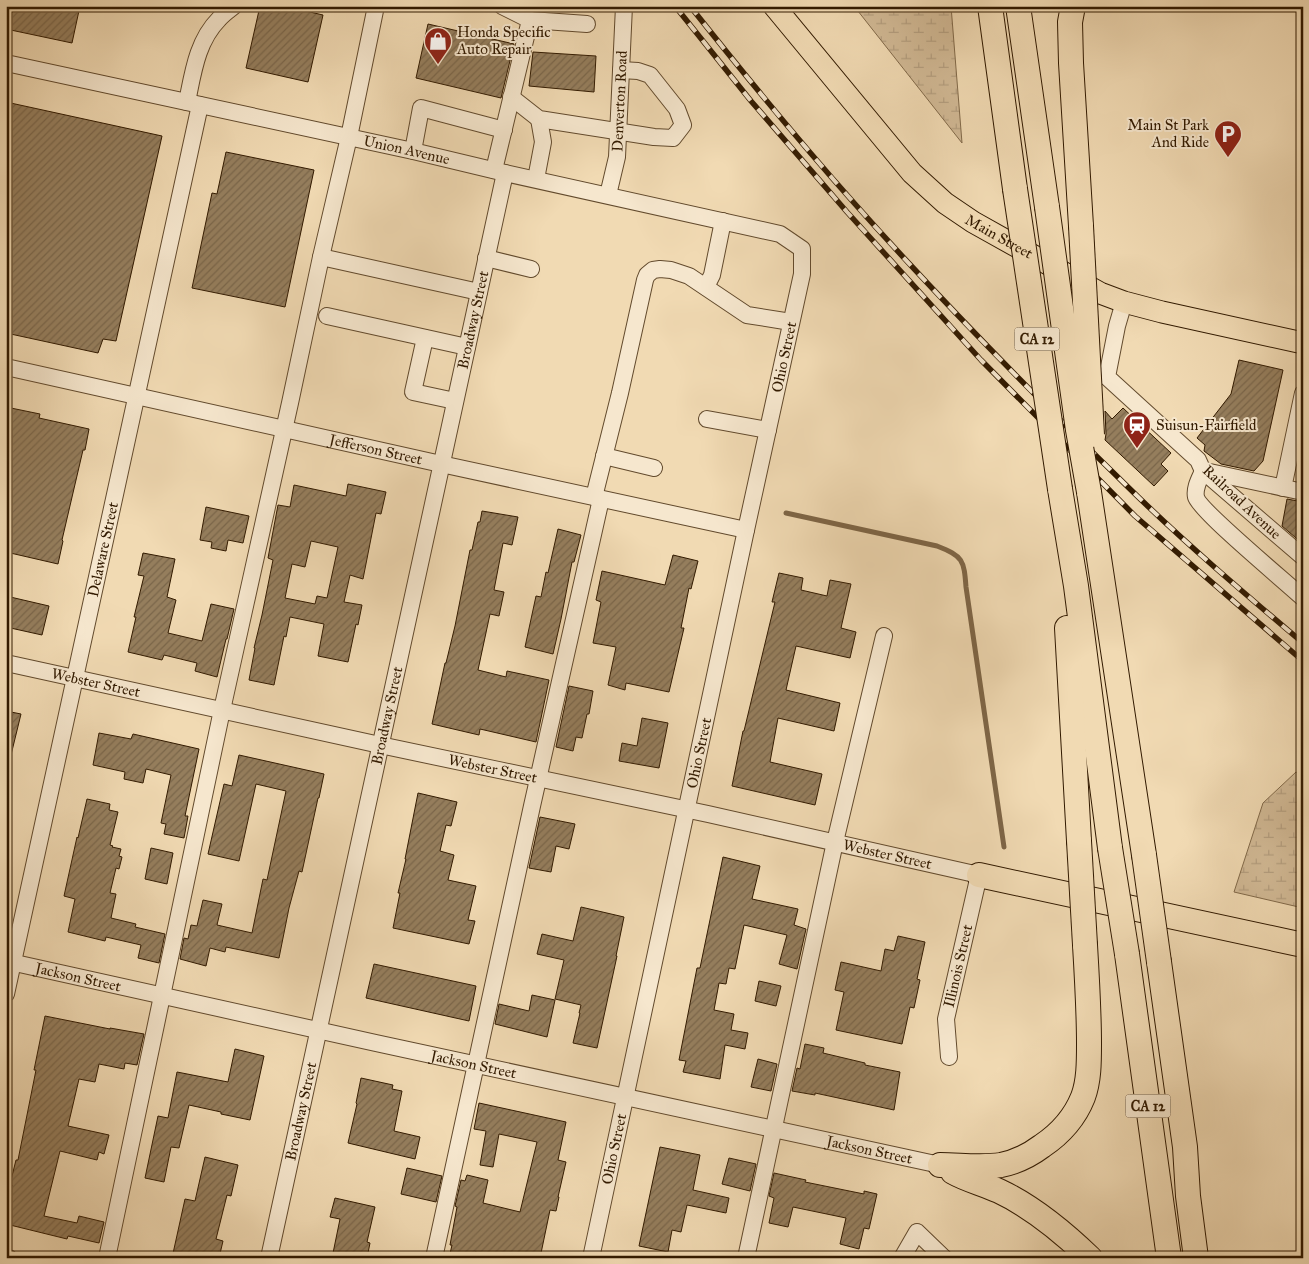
<svg xmlns="http://www.w3.org/2000/svg" width="1309" height="1264" viewBox="0 0 1309 1264" font-family="'IM FELL Great Primer',serif">
<style>
.wetland{fill:url(#wetland-marsh);stroke:#826a4a}
.lines{fill:none;stroke-linecap:round;stroke-linejoin:round}
.stream{stroke:#7e6647;stroke-width:5}
.building{fill:url(#building-hatch);stroke:#321a00;fill-rule:evenodd}
.minor-casing{stroke:#624a2d;stroke-width:18}
.major-casing{stroke:#321a00;stroke-width:23}
.highway-casing{stroke:#321a00;stroke-width:26}
.minor{stroke:#f6e7ce;stroke-width:16}
.major{stroke:#f1dab3;stroke-width:21}
.highway{stroke:#f1dab3;stroke-width:24}
.rail-casing{stroke:#321a00;stroke-width:5.5}
.rail{stroke:#f6e7ce;stroke-width:4;stroke-dasharray:11;stroke-linecap:butt}
.highway-bridge-casing{stroke:#321a00;stroke-width:26;stroke-linecap:butt}
.highway-bridge{stroke:#f1dab3;stroke-width:24}
.labels{text-anchor:middle;stroke-width:4;stroke-linejoin:round;paint-order:stroke}
.shield{fill:#f6e7ce;stroke:#6d583e;stroke-width:1}
.shield-label{font-size:14px;font-weight:bold;fill:#321a00}
.poi-label{font-size:15px;fill:#321a00;stroke:#f6e7ce;text-anchor:start}
.street-label{font-size:15px;fill:#321a00;stroke:#f6e7ce}
</style>
<defs>
<pattern id="wetland-marsh" width="20" height="14" patternUnits="userSpaceOnUse" patternTransform="scale(1.25)"><rect width="20" height="14" fill="#d1b995"/><path d="M1 5h8M5 5V1M11 12h8M15 12V8" fill="none" stroke="#b49e7f"/></pattern>
<pattern id="building-hatch" width="6" height="6" patternUnits="userSpaceOnUse" patternTransform="scale(1.25)"><rect width="6" height="6" fill="#957e5d"/><path d="M-1 1l2-2M0 6l6-6M5 7l2-2" fill="none" stroke="#7a664a"/></pattern>
</defs>
<rect width="100%" height="100%" fill="#f1dab3"/>
<filter id="stains"><feTurbulence type="fractalNoise" baseFrequency=".004" numOctaves="4"/><feColorMatrix values="0 0 0 0 .2 0 0 0 0 .09 0 0 0 0 .02 0 0 0 .5 -.17"/></filter>
<radialGradient id="worn" r=".72"><stop offset=".6" stop-color="#630" stop-opacity="0"/><stop offset="1" stop-color="#630" stop-opacity=".3"/></radialGradient>
<g class="wetland">
<path d="M854 6H951L962 143Z"/>
<path d="M1296 772 1303 776V908L1234 892 1263 803Z"/>
</g>
<g class="lines">
<path class="stream" d="M786 513 937 546C963 556 964 560 966 587L1004 847"/>
</g>
<g class="building">
<path d="M6 6H80L72 43 6 29Z"/>
<path d="M260 6H284L323 15 308 82 246 68Z"/>
<path d="M428 24 514 44 501 98 416 78Z"/>
<path d="M533 52 596 56 594 92 529 86Z"/>
<path d="M6 102 162 136 116 341 103 339 98 353 6 333Z"/>
<path d="M226 152 314 170 285 307 192 288 212 193 217 194Z"/>
<path d="M1239 360 1283 370 1263 461 1254 471 1221 464 1204 451 1205 445 1197 438 1231 394Z"/>
<path d="M6 407 40 414 39 418 89 429 85 450H83L62 540 63 541 58 564 6 552Z"/>
<path d="M1123 408 1171 453 1161 464 1168 471 1154 486 1105 440 1106 434 1105 411 1112 419Z"/>
<path d="M348 484 386 492 381 514 376 513 363 579 350 575 344 602 362 605 358 625 356 624 348 662 318 656 324 624 290 617 286 637 284 636 274 685 249 680 255 648H254L262 615 273 560 268 558 278 505 290 507 294 485 346 496ZM311 541 338 547 327 598 317 596 315 604 285 598 292 564 305 567Z"/>
<path d="M1287 499 1303 502V544L1282 526Z"/>
<path d="M206 507 249 516 243 543 228 540 226 551 211 548 212 542 200 540Z"/>
<path d="M482 511 518 517 512 545 503 543 494 590 504 592 499 616 490 614 478 670 506 677 507 671 549 680 536 742 480 729 479 735 432 724 445 663H446L455 626 470 550H472L478 522H480Z"/>
<path d="M558 529 581 535 574 562H572L561 619 553 654 525 647 536 596 541 597 546 572 548 573Z"/>
<path d="M143 553 175 559 167 597 176 600 168 633 202 641 211 604 234 609 227 639H226L217 677 195 671 197 663 164 655 162 660 128 652 136 617H134L144 576 138 575Z"/>
<path d="M673 555 698 561 691 589 689 588 681 628H684L669 692 626 683 625 690 608 685 616 647 593 643 601 602 596 600 602 571 665 585Z"/>
<path d="M779 573 803 578 801 590 827 596 830 580 851 584 841 628 856 632 850 658 796 646 786 690 840 703 834 731 778 718 770 762 822 774 815 805 732 786 743 731H744L775 602H772Z"/>
<path d="M6 596 49 606 42 635 6 627Z"/>
<path d="M569 686 593 691 589 714H587L582 738 576 737 573 751 556 747Z"/>
<path d="M6 711 21 714 11 755H6Z"/>
<path d="M642 718 668 723 659 768 619 761 622 743 637 746Z"/>
<path d="M99 733 131 739 133 734 199 749 185 816H188L184 838 164 834 166 824 161 823 171 775 146 769 143 783 124 779 125 772 93 765Z"/>
<path d="M239 755 324 774 319 798H318L302 872 299 871 289 908 279 958 226 947 225 952 210 948 206 966 180 959 184 938 188 939 191 925 197 926 203 900 222 904 217 925 252 933 263 879 267 880 286 791 256 784 239 861 208 854 224 784 232 786Z"/>
<path d="M418 793 457 802 451 826 446 825 440 851 454 855 448 880 476 886 468 920 475 921 469 944 393 928 400 893H398L406 859H405Z"/>
<path d="M87 799 110 804 109 810 118 812 110 845 113 846 112 847 121 849 119 856 122 857 119 869 116 868 110 893 116 894 111 918 136 924 135 927 165 934 159 963 138 958 141 945 106 937 105 941 68 932 75 899 64 896 77 837 78 838Z"/>
<path d="M540 817 575 824 569 849 556 846 551 872 529 868Z"/>
<path d="M151 848 173 853 167 884 145 879Z"/>
<path d="M723 857 760 866 752 899 798 909 794 925 806 929 797 969 779 964 787 935 744 925 735 969 729 968 726 984 719 983 714 1010 734 1014 731 1030 748 1033 745 1049 725 1045 720 1079 683 1072 686 1061 679 1060 697 968H700Z"/>
<path d="M581 907 624 917 616 956H617L597 1048 573 1043 580 1013H579L581 1005 555 999 564 960 537 954 542 934 573 941Z"/>
<path d="M898 936 925 942 917 979 920 980 914 1008 910 1007 902 1044 836 1030 844 992 835 990 841 962 881 971 885 949 894 951Z"/>
<path d="M374 964 476 986 469 1021 366 998Z"/>
<path d="M759 981 781 986 776 1006 755 1001Z"/>
<path d="M532 995 555 1000 547 1037 495 1024 499 1004 529 1011Z"/>
<path d="M45 1016 110 1029V1028L144 1034 137 1065 125 1063 124 1069 99 1064 95 1082 79 1079 68 1126 109 1135 104 1154 99 1152 97 1160 60 1151 44 1216 77 1223 79 1216 104 1222 99 1243 68 1236 67 1239 6 1224V1211L12 1185 10 1184 16 1160H18L36 1070H34Z"/>
<path d="M805 1044 824 1048 823 1053 865 1063V1065L900 1072 894 1110 815 1093V1095L792 1091 797 1068 800 1069Z"/>
<path d="M235 1049 264 1056 250 1120 221 1114V1112L189 1105 179 1148 171 1147 164 1182 145 1178 158 1116 168 1118 177 1072 228 1082Z"/>
<path d="M758 1059 777 1064 771 1091 751 1087Z"/>
<path d="M361 1078 393 1085 392 1089 402 1091 394 1131 420 1137 415 1159 348 1143 357 1104 356 1103Z"/>
<path d="M479 1103 566 1122 558 1160 566 1162 558 1197H559L556 1211 550 1210 540 1258H522L501 1253V1257L475 1252 474 1258H449L452 1245H450L457 1207 455 1206 461 1180 465 1181 467 1175 488 1180 483 1203 520 1212 537 1142 499 1134 493 1167 480 1165 486 1131 474 1129Z"/>
<path d="M660 1147 700 1155 693 1190 729 1198 726 1213 687 1205 681 1232 672 1230 668 1252 639 1246Z"/>
<path d="M205 1157 238 1165 231 1196 227 1195 216 1239 223 1241 219 1258H172L185 1199 195 1201Z"/>
<path d="M729 1158 756 1164 750 1191 722 1184Z"/>
<path d="M407 1168 442 1176 436 1202 401 1194Z"/>
<path d="M774 1173 806 1180 805 1182 864 1194V1191L877 1194 869 1229 864 1228 859 1249 840 1244 846 1218 793 1207 788 1227 769 1223 774 1198 769 1196Z"/>
<path d="M335 1198 375 1207 367 1242 370 1243 367 1258H332L340 1219 330 1217Z"/>
</g>
<g class="lines">
<g class="minor-casing">
<g id="minor">
<path d="M530 20 587 24"/>
<path id="s1" d="M6 63 413 151 505 173 780 234 802 249V274L746 530 591 1258"/>
<path d="M511 97 539 119 654 137 673 138 683 125 677 109 650 75 638 71 621 70"/>
<path d="M187 102C193 73 197 41 219 19 223 14 229 10 234 6"/>
<path d="M413 151 421 108 504 130"/>
<path d="M494 170 530 20 502 6"/>
<path d="M536 179 543 142 539 119"/>
<path id="s2" d="M608 195 617 157 624 6"/>
<path d="M321 257 479 292"/>
<path d="M486 258 531 269"/>
<path d="M706 287 712 275 723 221"/>
<path d="M1124 302 1117 326 1107 377 1198 460 1203 471 1303 557"/>
<path d="M327 316 467 347"/>
<path d="M425 338 413 392 455 401"/>
<path id="s3" d="M6 367 441 464 746 530"/>
<path d="M707 419 768 430"/>
<path d="M604 456 654 468"/>
<path d="M1203 471C1200 478 1194 488 1196 497 1199 510 1287 583 1303 598"/>
<path d="M1205 471 1303 492"/>
<path d="M1283 488 1303 393"/>
<path d="M594 497 620 393 645 280 647 275 653 270 660 269 671 270 689 276 747 315 791 322"/>
<path id="s4" d="M6 663 380 745 708 814 979 875 946 1019 949 1057"/>
<path id="s5" d="M6 961C317 1031 628 1098 940 1165"/>
<path id="s6" d="M6 994 200 105"/>
<path d="M6 1257 9 1258"/>
<path d="M107 1258 222 710 290 403 321 257 349 137 376 6"/>
<path id="s7" d="M269 1258 505 173"/>
<path d="M434 1258 532 806 601 499"/>
<path d="M746 1258 835 842 884 636"/>
<path d="M902 1258 917 1232 944 1258"/>
</g>
</g>
<g class="major-casing">
<g id="major">
<path id="s8" d="M774 6 912 173 945 203 973 222 1100 293 1124 302 1162 312 1303 343"/>
</g>
</g>
<g class="highway-casing">
<g id="highway">
<path d="M990 6 1015 189"/>
<path d="M1018 6 1047 207"/>
<path d="M1073 6 1070 22 1071 63 1081 226"/>
<path d="M1060 489 1076 586 1110 848"/>
<path d="M1089 492 1144 855"/>
<path d="M1067 628 1079 841"/>
<path d="M979 875 1303 945"/>
<path d="M1127 954 1169 1258"/>
<path d="M1159 962 1185 1147 1188 1196 1196 1258"/>
<path d="M940 1165C960 1165 980 1168 1001 1165 1016 1162 1030 1155 1042 1146 1060 1134 1075 1117 1083 1097 1089 1081 1089 1062 1089 1044 1089 1011 1087 978 1085 945"/>
<path d="M953 1172C967 1180 984 1184 999 1191 1033 1207 1063 1232 1090 1258"/>
</g>
</g>
<use href="#minor" class="minor"/>
<use href="#major" class="major"/>
<use href="#highway" class="highway"/>
<g class="rail-casing">
<g id="rail">
<path d="M675 6 751 101 847 212 981 360 1135 516 1303 661"/>
<path d="M690 6C743 73 798 140 855 204 943 303 1036 397 1130 489 1185 543 1244 593 1303 643"/>
</g>
</g>
<use href="#rail" class="rail"/>
<g class="highway-bridge-casing">
<g id="highway-bridge">
<path d="M1015 189 1060 489"/>
<path d="M1047 207 1078 430 1089 492"/>
<path d="M1081 226 1092 435"/>
<path d="M1079 841 1085 945"/>
<path d="M1110 848 1127 954"/>
<path d="M1144 855 1159 962"/>
</g>
</g>
<use href="#highway-bridge" class="highway-bridge"/>
</g>
<defs>
<g id="shop-pin" transform="scale(1.4375)"><path d="M0 17L-7.5 6A9.5 9.5 0 1 1 7.5 6Z" fill="#8f2418" stroke="#f6e7ce"/><path d="M-5-2.5h2.3a2.7 3.5 0 0 1 5.4 0H5L5.5 6h-11ZM-1.5-2.5h3a1.5 2.3 0 0 0-3 0Z" fill="#fff"/></g>
<g id="parking-pin" transform="scale(1.4375)"><path d="M0 17L-7.5 6A9.5 9.5 0 1 1 7.5 6Z" fill="#8f2418" stroke="#f6e7ce"/><path d="M-3.5-5.5H1a3.5 3.5 0 0 1 0 7H-1V5.5H-3.5ZM-1-3.4V-.6H.8a1.4 1.4 0 0 0 0-2.8Z" fill="#fff"/></g>
<g id="station-pin" transform="scale(1.4375)"><path d="M0 17L-7.5 6A9.5 9.5 0 1 1 7.5 6Z" fill="#8f2418" stroke="#f6e7ce"/><path d="M-3-6H3Q5-6 5-4V2Q5 4 3 4L4.5 6H3L1.5 4h-3L-3 6H-4.5L-3 4Q-5 4-5 2V-4Q-5-6-3-6ZM-3.5-4v3h7v-3ZM-3.5 1v1.5H-2V1ZM2 1v1.5H3.5V1Z" fill="#fff"/></g>
</defs>
<g fill-rule="evenodd">
<use href="#shop-pin" x="438" y="41"/>
<use href="#parking-pin" x="1228" y="134"/>
<use href="#station-pin" x="1137" y="425"/>
</g>
<g class="labels">
<g class="shield">
<rect x="1014.5" y="327.5" width="45" height="23" rx="4"/>
<rect x="1125.5" y="1094.5" width="45" height="23" rx="4"/>
</g>
<g class="shield-label">
<text x="1037" y="344">CA 12</text>
<text x="1148" y="1111">CA 12</text>
</g>
<g class="poi-label">
<text x="457" y="37">Honda Specific<tspan x="457" dy="17">Auto Repair</tspan></text>
<text x="1209" y="130" text-anchor="end">Main St Park<tspan x="1209" dy="17">And Ride</tspan></text>
<text x="1156" y="430">Suisun-Fairfield</text>
</g>
<g class="street-label">
<text dy="5" stroke="none"><textPath href="#s2" startOffset="95">Denverton Road</textPath></text>
<text dy="5" stroke="none"><textPath href="#s1" startOffset="410">Union Avenue</textPath></text>
<text dy="5" stroke="none"><textPath href="#s8" startOffset="325">Main Street</textPath></text>
<text dy="5" stroke="none"><textPath href="#s7" startOffset="960">Broadway Street</textPath></text>
<text transform="translate(784 357) rotate(-78)" y="5">Ohio Street</text>
<text dy="5" stroke="none"><textPath href="#s3" startOffset="379">Jefferson Street</textPath></text>
<text transform="translate(1242 502) rotate(43)" y="5">Railroad Avenue</text>
<text dy="5" stroke="none"><textPath href="#s6" startOffset="455">Delaware Street</textPath></text>
<text dy="5" stroke="none"><textPath href="#s4" startOffset="92">Webster Street</textPath></text>
<text dy="5" stroke="none"><textPath href="#s7" startOffset="555">Broadway Street</textPath></text>
<text transform="translate(699 753) rotate(-78)" y="5">Ohio Street</text>
<text dy="5" stroke="none"><textPath href="#s4" startOffset="498">Webster Street</textPath></text>
<text dy="5" stroke="none"><textPath href="#s4" startOffset="902">Webster Street</textPath></text>
<text transform="translate(958 966) rotate(-77)" y="5">Illinois Street</text>
<text dy="5" stroke="none"><textPath href="#s5" startOffset="74">Jackson Street</textPath></text>
<text dy="5" stroke="none"><textPath href="#s5" startOffset="479">Jackson Street</textPath></text>
<text dy="5" stroke="none"><textPath href="#s7" startOffset="150">Broadway Street</textPath></text>
<text transform="translate(614 1149) rotate(-78)" y="5">Ohio Street</text>
<text dy="5" stroke="none"><textPath href="#s5" startOffset="884">Jackson Street</textPath></text>
</g>
</g>
<rect width="1309" height="1264" fill="none" stroke="#f1dab3" stroke-width="25"/>
<rect x="8" y="8" width="1294" height="1249" fill="none" stroke="#321a00" stroke-width="2.5"/>
<rect x="12" y="12" width="1284" height="1239" fill="none" stroke="#321a00"/>
<rect width="100%" height="100%" filter="url(#stains)"/>
<rect width="100%" height="100%" fill="url(#worn)"/>
</svg>
